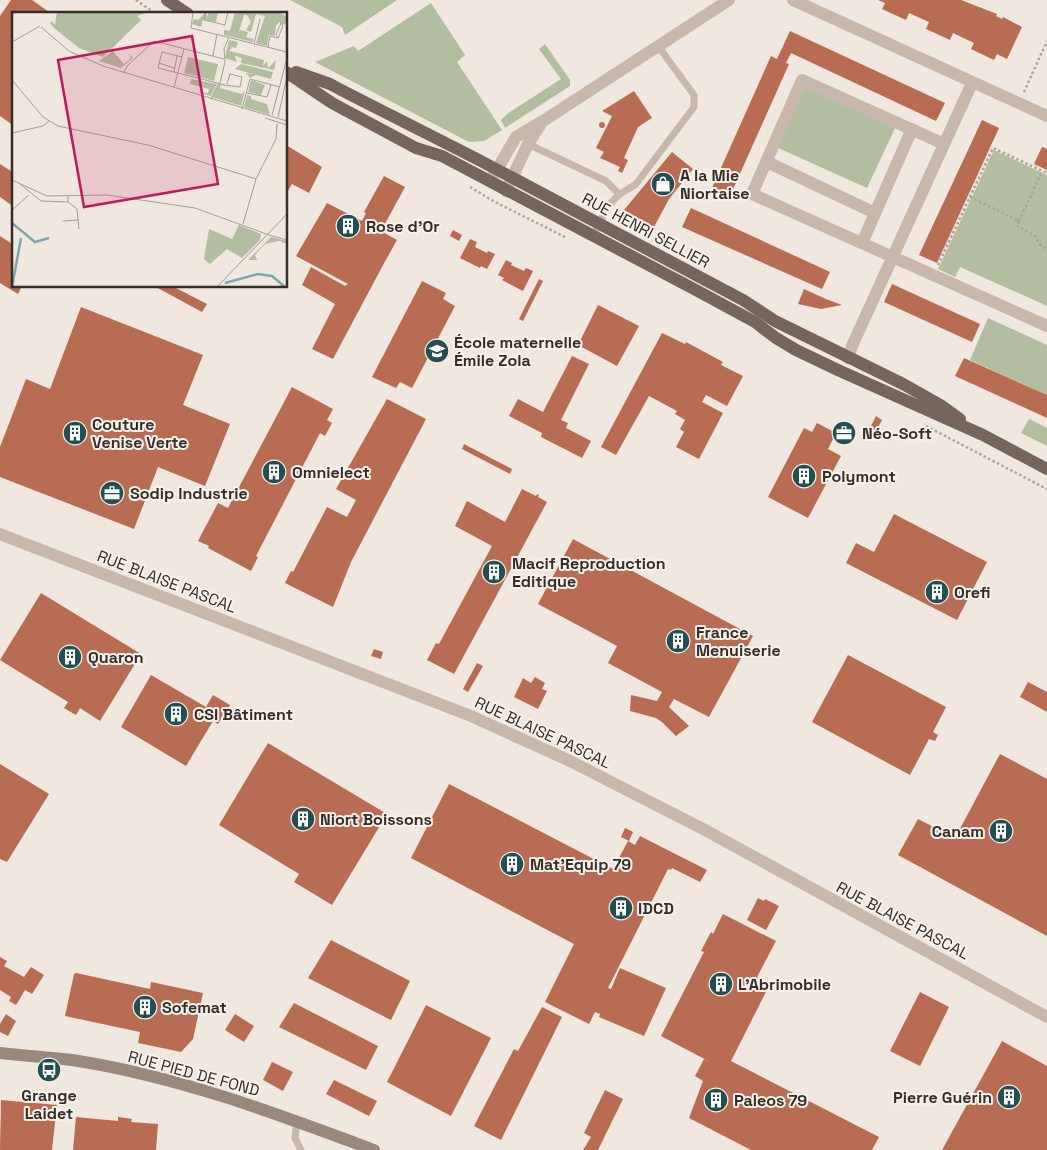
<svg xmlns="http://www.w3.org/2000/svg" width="1047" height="1150" viewBox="0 0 1047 1150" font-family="'Space Grotesk',sans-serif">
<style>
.green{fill:#b3bda0}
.building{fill:#b86c54}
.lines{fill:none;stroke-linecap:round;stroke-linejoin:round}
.path{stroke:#b2a296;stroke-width:2.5;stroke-dasharray:2.5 2.5;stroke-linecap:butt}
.lane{stroke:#c7b8ab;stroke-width:7}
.street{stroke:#c7b8ab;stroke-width:12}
.secondary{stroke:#9a887d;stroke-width:12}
.primary{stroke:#75655c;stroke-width:12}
.labels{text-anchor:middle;stroke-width:4;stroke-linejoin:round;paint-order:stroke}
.poi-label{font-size:16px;font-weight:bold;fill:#352d2a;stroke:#f8f2ea;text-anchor:start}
.street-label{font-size:16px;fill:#352d2a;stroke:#f8f2ea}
.inset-river{fill:none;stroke:#80a8aa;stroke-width:2.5}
.inset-road{fill:none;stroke:#a59d96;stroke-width:1}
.view{fill:#c2185b;fill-opacity:0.15;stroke:#c2185b;stroke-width:2.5}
.inset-edge{fill:none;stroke:#352d2a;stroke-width:2.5}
</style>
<rect width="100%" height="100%" fill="#f0e7de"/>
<g class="green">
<path d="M290 0H397L345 35 342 27Z"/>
<path d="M431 3 465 55 457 62 502 130 484 141 469 142 315 62 354 46 358 51Z"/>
<path d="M545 44 570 80V86L505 128 501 120 507 114 561 79 539 49Z"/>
<path d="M806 88 896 126 867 188 776 147 802 90Z"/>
<path d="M994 150 1047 175V306L960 267 955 277 938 269Z"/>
<path d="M988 318 1047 345V395L970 360Z"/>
<path d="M1029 419 1047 428V446L1021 433Z"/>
</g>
<g class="building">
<path d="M11 0H32L52 14H14V126L0 116V16Z"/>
<path d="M878 0H961L997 14 996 16 1002 19 1003 17 1022 27 1007 59 997 54 994 60 971 49 974 43 953 33 950 40 926 29 929 22 909 13 906 20 882 9 885 3Z"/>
<path d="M790 31 945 103 936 121 791 53 786 63 789 64 730 196 712 188 771 56 777 59Z"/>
<path d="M634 91 652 118 638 127 624 158 628 160 622 173 618 171 620 167 600 158 604 152 596 148 612 116 602 111Z"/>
<path d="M982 120 999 128 937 263 919 255Z"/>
<circle cx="602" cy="125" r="3"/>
<path d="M286 145 322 167 309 193 292 184 286 194Z"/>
<path d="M1042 147 1047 149V170L1034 164Z"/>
<path d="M672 152 693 169 669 199 654 227 624 210Z"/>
<path d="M0 164 14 173V207L0 197Z"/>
<path d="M384 176 405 187 381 231 397 240 382 267 333 359 312 349 335 304 302 285 311 267 345 286 348 284 296 256 327 203 362 221 366 213 364 212Z"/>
<path d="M691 208 830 272 822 289 682 227Z"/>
<path d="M453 230 462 235 459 241 450 236Z"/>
<path d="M0 236 14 245V286H22L18 294 0 283Z"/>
<path d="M470 239 477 242 475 247 487 253 488 251 495 254 487 269 481 266 480 268 460 258Z"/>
<path d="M506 260 512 263 511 265 524 271 526 268 533 271 523 291 502 280 504 278 498 275Z"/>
<path d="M539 279 543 281 523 321 519 319Z"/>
<path d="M422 281 446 293 443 299 455 306 412 388 400 382 396 388 372 377Z"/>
<path d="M892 284 980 324 972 342 884 302Z"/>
<path d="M154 286H172L207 304 202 312Z"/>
<path d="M804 289 826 299 842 305 821 309 798 304Z"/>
<path d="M598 305 639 326 617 366 578 345Z"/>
<path d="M81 307 203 355 183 405 230 424 205 486 158 467 134 529 0 477V447L26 379 50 389Z"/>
<path d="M662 333 685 344 686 342 723 362 721 365 743 376 727 406 706 395 702 402 723 413 699 459 676 447 684 432 680 429 685 420 675 414 677 411 649 396 616 455 601 447Z"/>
<path d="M572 356 589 364 561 420 568 423 566 428 591 441 582 458 541 437 542 433 509 416 518 399 543 412Z"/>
<path d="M964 358 1047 395V418L955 376Z"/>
<path d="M292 387 333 409 327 420 332 423 325 436 320 433 256 556 258 557 251 571 208 548 209 546 198 541 218 503 228 508Z"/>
<path d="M387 399 426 419 351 562 333 607 285 583 291 571 293 572 327 507 347 517 356 500 336 489Z"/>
<path d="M876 416 882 420 875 433 869 430Z"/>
<path d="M817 423 836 433 828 449 841 456 808 518 768 497 804 428 812 432Z"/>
<path d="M464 444 512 469 510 474 462 449Z"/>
<path d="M522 489 536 496 537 494 539 495 538 497 547 502 454 674 427 660 436 643 439 644 492 546 455 526 467 501 505 522Z"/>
<path d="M894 514 987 562 957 620 846 563 856 543 874 552Z"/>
<path d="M573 539 753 636 709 717 674 699 669 707 689 726 676 736 662 722 656 718 630 711 631 695 657 701 662 692 608 663 617 646 538 604Z"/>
<path d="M41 593 141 654 100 721 80 708 76 715 64 708 68 702 0 660Z"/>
<path d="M374 649 383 652 381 659 371 656Z"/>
<path d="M848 655 946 707 933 732 938 735 935 741 929 739 910 775 812 722Z"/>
<path d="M477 663 483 666 468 692 463 689Z"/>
<path d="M151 675 206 707 213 695 230 705 218 724 213 721 186 766 121 727Z"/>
<path d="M535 677 545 683 542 689 547 691 538 709 514 697 523 678 531 683Z"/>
<path d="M1028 682 1047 692V712L1020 697Z"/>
<path d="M268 743 387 814 332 905 294 882 299 874 219 825Z"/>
<path d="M1000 754 1047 779V936L898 855 918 819 955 838Z"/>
<path d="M0 764 49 794 7 862 0 859Z"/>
<path d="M449 784 613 869 628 841 635 845 640 836 707 870 700 882 672 868 671 870 668 869 608 988 611 989 620 968 666 988 644 1036 599 1017 600 1014 595 1012 589 1024 545 1002 574 944 411 858Z"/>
<path d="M625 828 633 832 629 841 621 837Z"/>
<path d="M758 898 764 901 765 899 779 906 766 930 747 920Z"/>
<path d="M723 914 776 941 757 977 770 984 731 1061 879 1137 872 1150H751L689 1118 703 1081 695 1076 704 1059 712 1063 661 1036 704 952 701 951 711 932 713 934Z"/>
<path d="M331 940 410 981 391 1020 308 978Z"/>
<path d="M0 957 7 961 4 966 24 977 31 967 44 975 32 994 25 990 16 1005 9 1001 11 997 0 990Z"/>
<path d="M76 973 150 989 151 982 203 993 193 1039 181 1052 138 1043 140 1032 65 1016 74 974Z"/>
<path d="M920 992 949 1007 920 1066 890 1051Z"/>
<path d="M294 1003 378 1046 366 1070 279 1027Z"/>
<path d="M426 1005 491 1038 451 1116 387 1082Z"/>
<path d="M542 1007 562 1017 501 1140 474 1126 514 1049 518 1051Z"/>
<path d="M6 1014 16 1021 8 1036 0 1032V1024Z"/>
<path d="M235 1014 254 1026 244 1042 225 1030Z"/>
<path d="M1002 1041 1047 1066V1150H942Z"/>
<path d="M272 1062 293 1072 283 1091 263 1080Z"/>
<path d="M334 1080 377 1101 369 1116 326 1094Z"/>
<path d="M605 1090 623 1099 598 1150H583L591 1137 584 1133Z"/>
<path d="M1 1100 57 1105 52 1150H0Z"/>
<path d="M76 1117 118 1121V1117L132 1119 131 1122 158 1124 156 1150H73Z"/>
</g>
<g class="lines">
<g class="path">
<path d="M136 0 156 14"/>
<path d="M1024 92 1047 41"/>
<path d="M470 187 495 202 567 238"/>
<path d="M970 197 1019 221 1042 171"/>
<path d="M1019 221 1017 226 1035 236 1041 246 1047 249"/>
<path d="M938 265 993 148 1047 173"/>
<path d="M926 426 1047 489"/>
</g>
<g class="lane">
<path d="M528 144 606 181 619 194"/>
<path d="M593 236C600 223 607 204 619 195 624 191 631 188 636 184L694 107V95L658 46"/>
<path d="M297 1120 295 1138 301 1150"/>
</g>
<g class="street">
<path d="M793 0 1047 116"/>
<path d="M944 144 802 80 752 194 1047 326"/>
<path d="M767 162 875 213"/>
<path d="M492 178 516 137 543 121 729 0"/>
<path d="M506 191 528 144 540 125"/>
<path d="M862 243 912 129"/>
<path d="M848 358 852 346 972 83"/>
<path d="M0 534 471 716 570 761 705 830 1047 1017"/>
</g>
<path class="secondary" d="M0 1053C24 1056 48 1057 72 1060 177 1076 275 1113 374 1150"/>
<g class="primary">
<path d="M167 0 188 14"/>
<path d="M286 72 332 103 416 148 442 156 694 289 755 322 776 338 796 350 840 371 983 435 1047 469"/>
<path d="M296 72 330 84 347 93 479 160 743 300 775 321 903 384 942 406 960 419"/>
</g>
</g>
<defs>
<g id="shop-disc" transform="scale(1.25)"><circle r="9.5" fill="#244f52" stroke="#f8f2ea"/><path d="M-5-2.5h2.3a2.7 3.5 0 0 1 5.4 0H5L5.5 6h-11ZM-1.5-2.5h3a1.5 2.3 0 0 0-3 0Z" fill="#fff"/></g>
<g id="building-disc" transform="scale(1.25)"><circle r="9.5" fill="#244f52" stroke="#f8f2ea"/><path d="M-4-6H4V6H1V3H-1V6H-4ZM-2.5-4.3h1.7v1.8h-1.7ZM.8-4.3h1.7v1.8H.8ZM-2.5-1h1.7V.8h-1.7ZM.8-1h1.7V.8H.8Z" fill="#fff"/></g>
<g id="school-disc" transform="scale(1.25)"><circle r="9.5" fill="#244f52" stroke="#f8f2ea"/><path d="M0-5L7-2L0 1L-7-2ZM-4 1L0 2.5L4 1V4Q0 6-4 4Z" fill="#fff"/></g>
<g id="office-disc" transform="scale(1.25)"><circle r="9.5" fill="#244f52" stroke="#f8f2ea"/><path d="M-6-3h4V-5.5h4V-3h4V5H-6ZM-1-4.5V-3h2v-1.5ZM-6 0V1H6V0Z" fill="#fff"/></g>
<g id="bus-disc" transform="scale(1.25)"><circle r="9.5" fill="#244f52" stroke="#f8f2ea"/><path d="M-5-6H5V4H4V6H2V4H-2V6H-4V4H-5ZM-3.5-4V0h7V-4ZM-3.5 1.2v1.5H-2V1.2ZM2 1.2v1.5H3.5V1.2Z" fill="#fff"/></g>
</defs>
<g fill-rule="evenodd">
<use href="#shop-disc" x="663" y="184"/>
<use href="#building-disc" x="348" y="226"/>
<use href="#school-disc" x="437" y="351"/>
<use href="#building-disc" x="75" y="433"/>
<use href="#office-disc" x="844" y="433"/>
<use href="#building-disc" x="274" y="472"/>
<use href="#building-disc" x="804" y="476"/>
<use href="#office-disc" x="112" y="493"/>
<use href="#building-disc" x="494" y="572"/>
<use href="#building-disc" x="937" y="592"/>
<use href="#building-disc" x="678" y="641"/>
<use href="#building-disc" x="70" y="657"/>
<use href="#building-disc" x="176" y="714"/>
<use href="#building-disc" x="303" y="819"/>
<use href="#building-disc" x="1001" y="831"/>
<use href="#building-disc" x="512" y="864"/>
<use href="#building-disc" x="621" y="908"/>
<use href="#building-disc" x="721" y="984"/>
<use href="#building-disc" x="145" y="1007"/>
<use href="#bus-disc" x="49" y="1070"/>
<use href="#building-disc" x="1009" y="1097"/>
<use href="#building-disc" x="716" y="1100"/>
</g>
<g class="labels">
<g class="poi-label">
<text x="680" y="181">A la Mie<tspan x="680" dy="18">Niortaise</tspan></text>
<text x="366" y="232">Rose d'Or</text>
<text x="454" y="348">École maternelle<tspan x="454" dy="18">Émile Zola</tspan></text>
<text x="92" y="430">Couture<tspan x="92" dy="18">Venise Verte</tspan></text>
<text x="862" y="439">Néo-Soft</text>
<text x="292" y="478">Omnielect</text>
<text x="822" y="482">Polymont</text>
<text x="130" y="499">Sodip Industrie</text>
<text x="512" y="569">Macif Reproduction<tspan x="512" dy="18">Editique</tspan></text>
<text x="954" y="598">Orefi</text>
<text x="696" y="638">France<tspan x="696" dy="18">Menuiserie</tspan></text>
<text x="88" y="663">Quaron</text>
<text x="194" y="720">CSI Bâtiment</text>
<text x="320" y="825">Niort Boissons</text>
<text x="984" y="837" text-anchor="end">Canam</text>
<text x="530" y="870">Mat'Equip 79</text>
<text x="638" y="914">IDCD</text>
<text x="738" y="990">L'Abrimobile</text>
<text x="162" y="1013">Sofemat</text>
<text x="49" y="1101" text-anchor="middle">Grange<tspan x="49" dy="18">Laidet</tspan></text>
<text x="992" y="1103" text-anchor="end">Pierre Guérin</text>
<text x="734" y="1106">Paleos 79</text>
</g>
<g class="street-label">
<text transform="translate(646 230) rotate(28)" y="6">RUE HENRI SELLIER</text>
<text transform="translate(167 581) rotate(21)" y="6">RUE BLAISE PASCAL</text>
<text transform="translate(543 732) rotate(25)" y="6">RUE BLAISE PASCAL</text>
<text transform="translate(903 920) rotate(28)" y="6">RUE BLAISE PASCAL</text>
<text transform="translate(194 1073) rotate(15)" y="6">RUE PIED DE FOND</text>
</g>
</g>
<g transform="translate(12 12)">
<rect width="275" height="275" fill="#f0e7de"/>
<path d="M45 0H136L125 4 129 8 91 45 67 36 42 16 38 11 40 9 43 13ZM194 0 195 5 197 0H206L204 10 191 8 189 15 180 12 182 7 186 8ZM223 0H267L275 5 273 13 267 10 264 14 263 24 257 23 255 34 244 31 253 4 244 2 239 20 234 18 239 10 235 3H232L226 23 228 18 236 20 234 25 242 27 241 30 212 23V18L218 19ZM217 28 226 30 224 36 220 35 217 39 221 40 225 50 213 46ZM101 39 112 52 119 46 116 41 121 46 109 56 87 49ZM222 40 252 48 251 54 255 49 256 56 264 48 262 58 229 51 230 46 221 43ZM176 45 206 52 202 69 172 61ZM229 52 261 60 259 67 244 63 238 66 234 61 241 62 223 57ZM179 67 205 72 199 84 186 80 196 81 197 77 178 72ZM239 68 253 73 249 83 236 80ZM207 72 228 78 209 73 208 76 230 82 233 78 229 94 200 85ZM235 83 239 84V87L255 92 258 103 232 95ZM227 213 249 222 248 228 230 246 215 237 198 252 192 247 197 217 220 227ZM259 225 275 229V232L268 229 253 232 243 243 245 248H236Z" fill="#b3bda0"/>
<path class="inset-river" d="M0 211 23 230 37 226M213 271 246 262 260 264 273 275M0 275 9 226"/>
<path class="inset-road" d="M181 0 179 16 275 40M193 0 192 8 213 13 216 0M269 11 271 14 266 26 264 23ZM29 15 57 39 91 54 275 109M0 30 28 14M242 32 248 7M256 35 258 24 265 26M201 44 205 22M170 45 150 40 146 56 213 73 228 75 230 65 218 62 215 72M147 51 162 56M112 60 116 53 142 29 212 47M162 60 165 44M0 68 31 105 46 114 136 133 244 167M208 71 213 50 212 37 217 25M162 75 172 37M235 81 255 85 259 73M199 87 207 71M230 97 238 67 268 75M260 103 275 46M266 105 275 65M253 106 275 113M0 121 31 114 37 109M0 168 35 184 95 183 183 196 257 223M8 172 29 189 56 190M56 184V190L65 197 67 217M0 198 17 183M51 209 66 208M231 212 244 167 264 127 265 112M257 223 275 228M205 275 275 202"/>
<path class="view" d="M180 24 206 172 72 195 46 48Z"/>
<rect width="275" height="275" class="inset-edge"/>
</g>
</svg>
